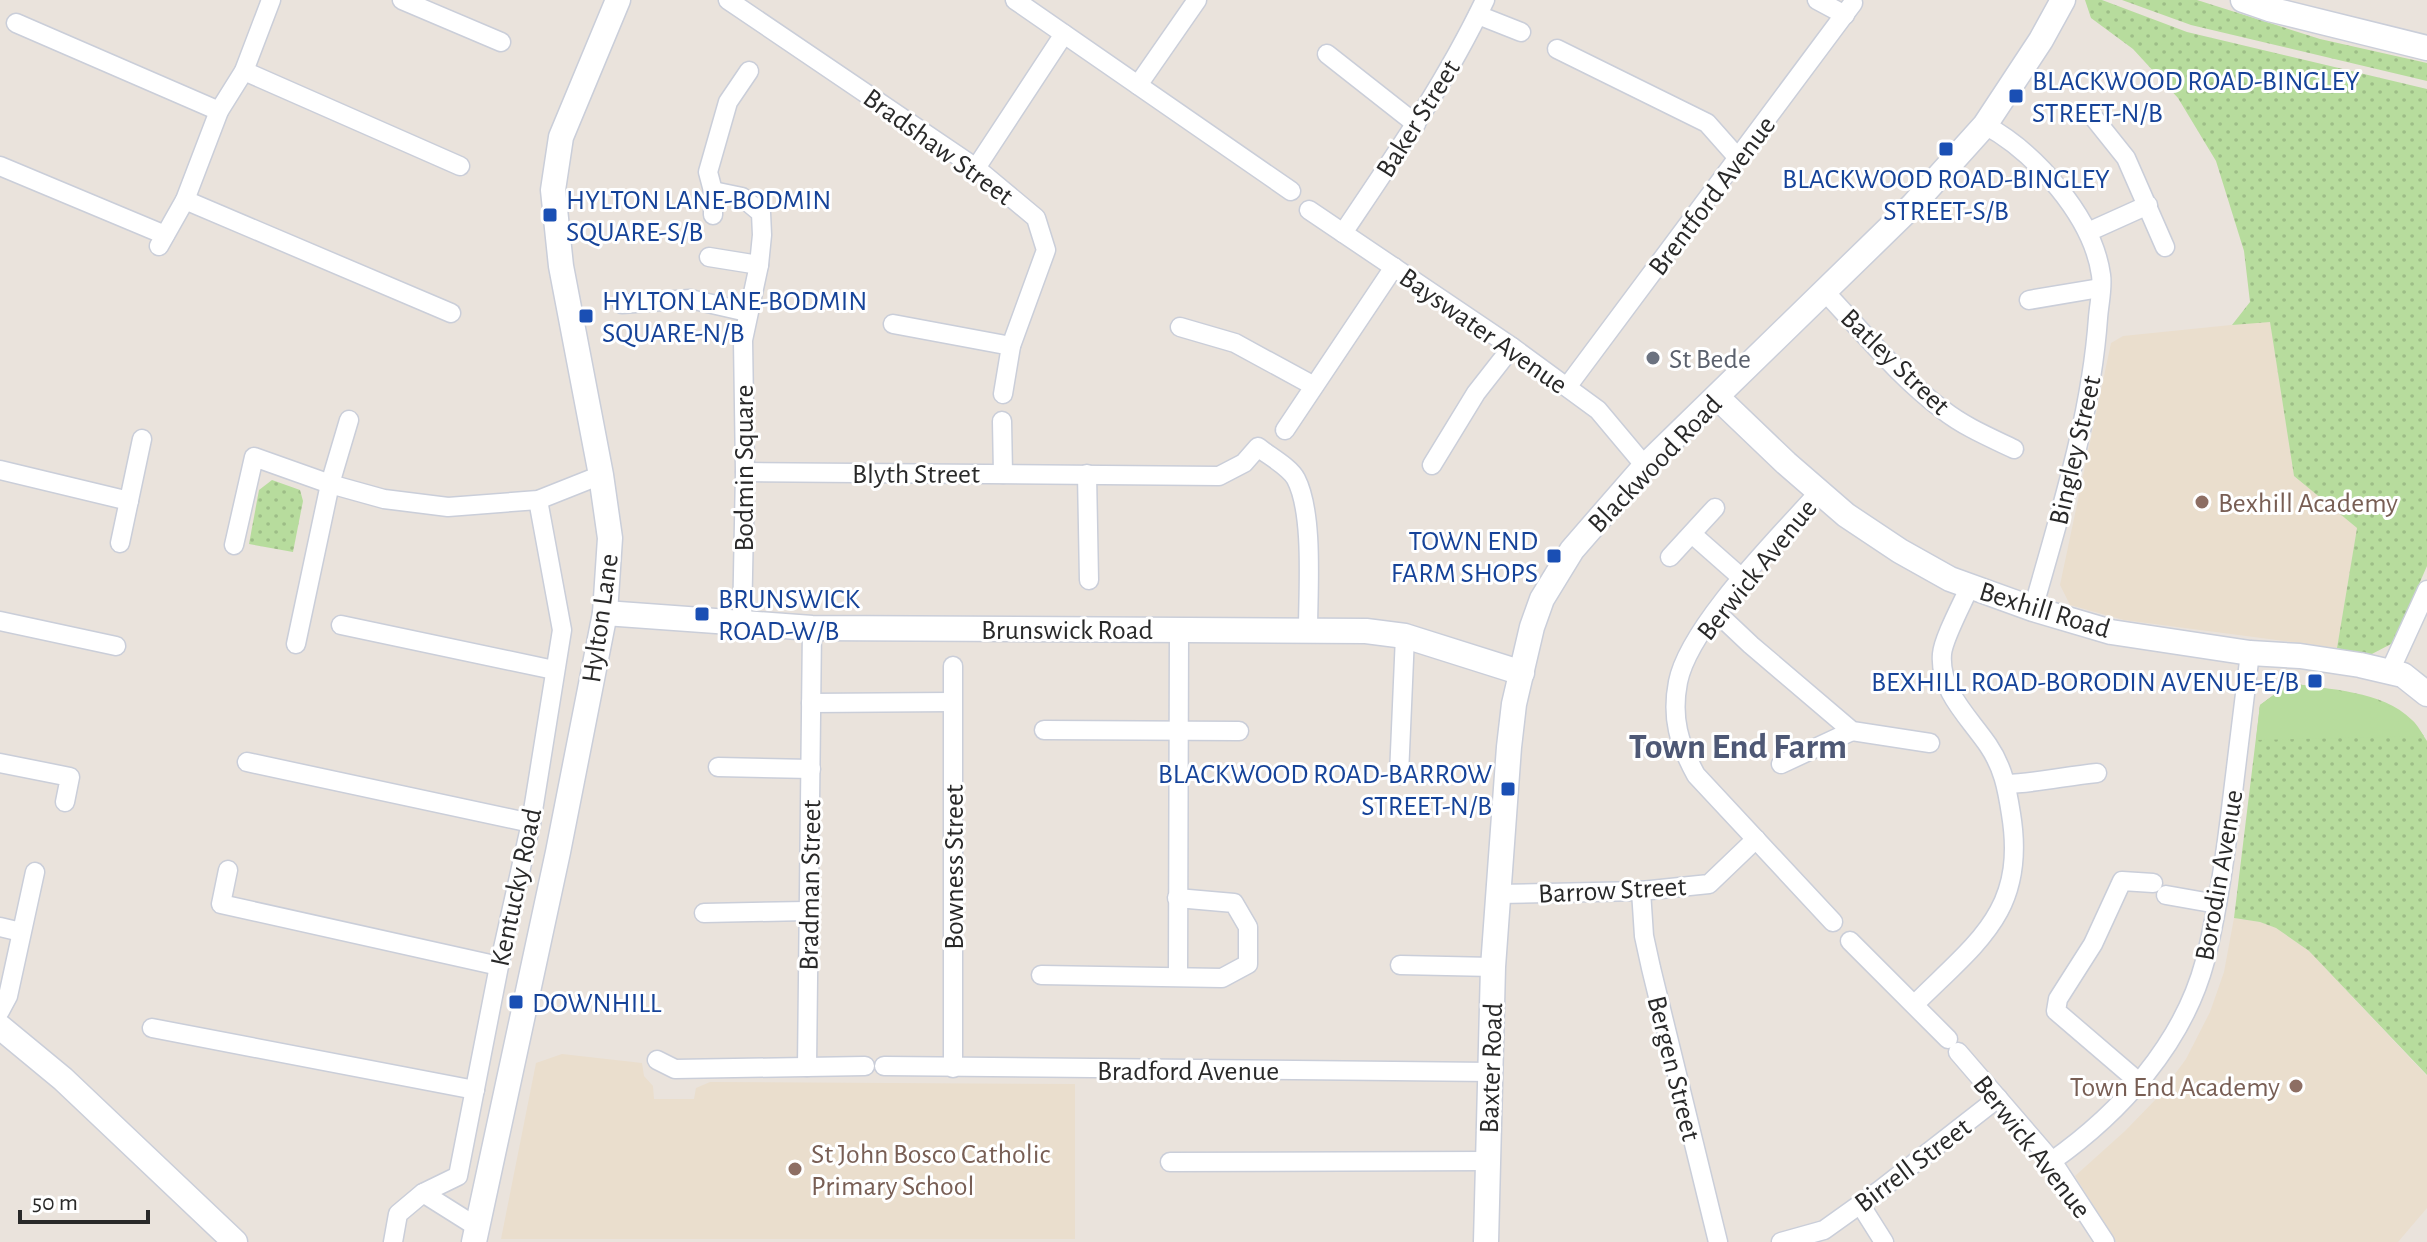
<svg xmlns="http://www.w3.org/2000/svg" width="2427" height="1242" viewBox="0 0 2427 1242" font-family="'Alegreya Sans',sans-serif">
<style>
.education{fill:#eadecd}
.grass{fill:url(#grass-dots)}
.park{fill:#b7dc9d}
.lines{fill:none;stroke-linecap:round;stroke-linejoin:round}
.street-casing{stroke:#caced9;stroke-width:21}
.secondary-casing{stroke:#caced9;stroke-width:27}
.street{stroke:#fff;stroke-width:18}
.secondary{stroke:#fff;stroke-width:24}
.transit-dot{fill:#1a4fb4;stroke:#fff;stroke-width:3}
.worship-dot{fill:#6b7280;stroke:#fff;stroke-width:3}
.education-dot{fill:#8d6e63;stroke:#fff;stroke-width:3}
.labels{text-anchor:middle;stroke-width:6;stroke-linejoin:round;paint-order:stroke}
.transit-label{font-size:28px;fill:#164399;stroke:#fff;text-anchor:start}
.street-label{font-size:28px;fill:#292929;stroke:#fff}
.worship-label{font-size:28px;fill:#5b616d;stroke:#fff;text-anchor:start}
.education-label{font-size:28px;fill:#785e54;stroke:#fff;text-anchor:start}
.district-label{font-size:36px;font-weight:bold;fill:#4e5875;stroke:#fff}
</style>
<defs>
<pattern id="grass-dots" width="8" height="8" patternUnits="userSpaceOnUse" patternTransform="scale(2)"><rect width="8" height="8" fill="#b7dc9d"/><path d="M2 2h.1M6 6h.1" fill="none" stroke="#9dbd87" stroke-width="1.8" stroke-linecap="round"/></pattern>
</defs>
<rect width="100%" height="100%" fill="#eae3dc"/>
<g class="education">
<path d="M2270 321 2294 476 2357 528 2337 648 2124 620 2070 605 2060 585 2111 343 2123 336Z"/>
<path d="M2234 918 2260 922 2276 928 2309 951 2427 1076V1208L2398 1242H2116L2075 1176 2125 1131 2158 1097 2186 1059 2210 1012 2224 972Z"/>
<path d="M562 1054 642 1063 644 1076 653 1086 654 1099H694L696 1088 710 1082 1075 1084V1239H501L536 1063Z"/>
</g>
<g class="grass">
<path d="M2085 0H2102L2187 32 2427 89V566L2393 643 2368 656 2337 648 2357 528 2294 476 2270 322 2232 325 2250 302 2244 251 2216 161 2178 98 2133 49 2091 18Z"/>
<path d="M2122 0H2197L2320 39 2427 63V81L2191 25Z"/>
<path d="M272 480 300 490 303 501 293 552 249 544 259 490Z"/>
<path d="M2290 683C2329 690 2382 690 2412 720 2418 725 2422 734 2427 741V1075L2309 951 2276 928 2260 922 2234 918 2260 705Z"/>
</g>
<path class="park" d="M2290 683C2339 692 2392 692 2424 736L2256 740 2260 705Z"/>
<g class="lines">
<g class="street-casing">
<g id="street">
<path d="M402 0 501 42"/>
<path d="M728 0 976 168 1036 218 1046 250 1011 346 1003 394"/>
<path d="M1015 0 1291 191"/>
<path d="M1817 0 1845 15"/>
<path d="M1478 15 1521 32"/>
<path d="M16 23 219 111"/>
<path d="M1557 49 1707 123 1738 158"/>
<path d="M1327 54 1416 124"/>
<path d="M244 71 460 166"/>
<path d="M1138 85 1197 0"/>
<path d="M2090 113 2126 158 2165 247"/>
<path d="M1985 125C2035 152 2093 217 2101 275 2103 288 2099 304 2098 318 2091 417 2060 513 2033 609"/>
<path d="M0 166 165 235"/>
<path d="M976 168 1064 34"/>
<path d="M713 191 742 197 761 213 762 235 759 265 743 340 745 472 742 625"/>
<path d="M185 200 451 313"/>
<path d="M1309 210 1512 347 1598 410 1645 466"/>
<path d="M713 215V191L708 172 728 102 749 71"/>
<path d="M2088 232 2148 205"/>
<path d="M1343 233C1394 157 1446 82 1485 0"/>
<path d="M159 246 185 200 219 111 244 71 271 0"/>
<path d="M709 257 759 265"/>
<path d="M1825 292C1863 332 1899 377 1943 410 1965 427 1989 437 2014 449"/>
<path d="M2029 300 2100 288"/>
<path d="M622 304 690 299 747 312"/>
<path d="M893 324 1011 346"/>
<path d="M1180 327 1235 343 1314 386"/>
<path d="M1567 387 1853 3"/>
<path d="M1002 421 1003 474"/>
<path d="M1285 430 1394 267"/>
<path d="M1432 465 1476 393 1512 347"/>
<path d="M0 470 129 501"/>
<path d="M745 472 1219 476 1244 463 1258 447C1269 456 1290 467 1296 479 1314 514 1308 591 1308 630"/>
<path d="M1087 474 1089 580"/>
<path d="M1819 492C1780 536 1689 626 1678 682 1671 718 1679 744 1696 775L1833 922"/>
<path d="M1692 534 1743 579"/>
<path d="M120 543 142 439"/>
<path d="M234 545 254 457 330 484 384 499 448 507 538 500 601 475"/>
<path d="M1670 557 1715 508"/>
<path d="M1716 612 1751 645 1852 731 1930 743"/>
<path d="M0 621 116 646"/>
<path d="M341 625 554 670"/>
<path d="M296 644 330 484 349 420"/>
<path d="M2390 671 2427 590"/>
<path d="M811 703 952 702"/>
<path d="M1044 730 1239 731"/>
<path d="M247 762 531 823"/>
<path d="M0 763 70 777 65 802"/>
<path d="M1781 764 1852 731"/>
<path d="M718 767 811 769"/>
<path d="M1399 775 1405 636"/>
<path d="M2006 784C2037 783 2066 776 2097 773"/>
<path d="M228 870 221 904 499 966"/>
<path d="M1641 891 1644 936 1651 968 1718 1242"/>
<path d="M1498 894 1641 891 1709 884 1756 839"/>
<path d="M2166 895 2217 904"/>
<path d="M704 913 807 911"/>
<path d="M0 927 21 932"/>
<path d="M1850 941 1948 1039"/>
<path d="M1400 965 1493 967"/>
<path d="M1041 975 1222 978 1248 964V927L1234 903 1177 898"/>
<path d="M1178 976 1179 629"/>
<path d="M1915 1004C1977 942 2027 911 2011 814 2007 788 2003 767 1988 745 1969 717 1939 691 1942 654 1943 639 1963 602 1970 586"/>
<path d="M0 1011 8 996 35 872"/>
<path d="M152 1028 475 1090"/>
<path d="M1958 1052 2052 1161 2105 1242"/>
<path d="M657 1060 675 1069 865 1066"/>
<path d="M884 1066 1492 1072"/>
<path d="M807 1067 812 628"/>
<path d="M953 1068V666"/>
<path d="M2140 1083 2056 1011 2058 999 2093 944 2122 881 2153 883"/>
<path d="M2052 1161C2120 1113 2183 1044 2205 961 2217 914 2224 865 2230 817 2237 762 2243 707 2250 653"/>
<path d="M1170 1162 1488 1161"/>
<path d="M423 1193 477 1227"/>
<path d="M1860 1204 1884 1242"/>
<path d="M393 1242 398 1214 423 1193 458 1176 499 966 531 823 562 630 538 500"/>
<path d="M1781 1242 1824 1230 1880 1190 1998 1098"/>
</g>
</g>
<g class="secondary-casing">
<g id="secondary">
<path d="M2243 0 2269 9 2427 48"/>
<path d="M1717 397 1786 463 1846 515 1900 551 1950 579 2033 609 2111 632 2250 653 2300 656 2360 665 2403 675 2427 694"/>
<path d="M605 613 812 628 1366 631 1405 636 1522 673"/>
<path d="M0 1027 63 1079 235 1242"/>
<path d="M474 1242 558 852 605 613 610 538 601 475 561 266 553 190 561 137 618 0"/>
<path d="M1486 1242 1493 967 1509 747 1514 704 1532 627 1542 599 1572 550 1645 466 1913 205 1985 125 2041 40 2063 0"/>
</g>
</g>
<use href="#street" class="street"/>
<use href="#secondary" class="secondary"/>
</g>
<g class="transit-dot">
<rect x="2008" y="88" width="16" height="16" rx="4"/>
<rect x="1938" y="141" width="16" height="16" rx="4"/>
<rect x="542" y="207" width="16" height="16" rx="4"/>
<rect x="578" y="308" width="16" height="16" rx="4"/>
<rect x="1546" y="548" width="16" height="16" rx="4"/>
<rect x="694" y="606" width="16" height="16" rx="4"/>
<rect x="2307" y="673" width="16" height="16" rx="4"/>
<rect x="1500" y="781" width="16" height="16" rx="4"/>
<rect x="508" y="994" width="16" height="16" rx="4"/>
</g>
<circle class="worship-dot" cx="1653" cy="358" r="8"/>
<g class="education-dot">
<circle cx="2202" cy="502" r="8"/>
<circle cx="2296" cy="1086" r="8"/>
<circle cx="795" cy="1169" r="8"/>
</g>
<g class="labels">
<g class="transit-label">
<text x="2032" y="90">BLACKWOOD ROAD-BINGLEY<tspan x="2032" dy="32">STREET-N/B</tspan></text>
<text x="1946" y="188" text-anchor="middle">BLACKWOOD ROAD-BINGLEY<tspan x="1946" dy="32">STREET-S/B</tspan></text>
<text x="566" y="209">HYLTON LANE-BODMIN<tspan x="566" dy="32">SQUARE-S/B</tspan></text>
<text x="602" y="310">HYLTON LANE-BODMIN<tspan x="602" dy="32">SQUARE-N/B</tspan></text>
<text x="1538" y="550" text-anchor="end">TOWN END<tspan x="1538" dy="32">FARM SHOPS</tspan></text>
<text x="718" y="608">BRUNSWICK<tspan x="718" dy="32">ROAD-W/B</tspan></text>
<text x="2299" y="691" text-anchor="end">BEXHILL ROAD-BORODIN AVENUE-E/B</text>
<text x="1492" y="783" text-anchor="end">BLACKWOOD ROAD-BARROW<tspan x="1492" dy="32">STREET-N/B</tspan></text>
<text x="532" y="1012">DOWNHILL</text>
</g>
<g class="street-label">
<text transform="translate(1417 118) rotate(-58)" y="10">Baker Street</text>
<text transform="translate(939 146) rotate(36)" y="10">Bradshaw Street</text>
<text transform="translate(1711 195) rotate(-53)" y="10">Brentford Avenue</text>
<text transform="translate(1484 330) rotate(35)" y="10">Bayswater Avenue</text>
<text transform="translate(1896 361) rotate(44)" y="10">Batley Street</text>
<text transform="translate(2074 450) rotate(-77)" y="10">Bingley Street</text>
<text transform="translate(1654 463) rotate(-46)" y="10">Blackwood Road</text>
<text transform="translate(743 468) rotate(-90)" y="10">Bodmin Square</text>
<text x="916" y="483">Blyth Street</text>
<text transform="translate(1756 569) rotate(-51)" y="10">Berwick Avenue</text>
<text transform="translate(2045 609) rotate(17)" y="10">Bexhill Road</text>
<text transform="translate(599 618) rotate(-82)" y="10">Hylton Lane</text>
<text x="1067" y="639">Brunswick Road</text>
<text transform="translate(953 867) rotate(-90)" y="10">Bowness Street</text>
<text transform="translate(2218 875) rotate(-80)" y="10">Borodin Avenue</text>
<text transform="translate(809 885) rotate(-89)" y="10">Bradman Street</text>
<text transform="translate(515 887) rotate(-78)" y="10">Kentucky Road</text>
<text transform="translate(1612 889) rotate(-3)" y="10">Barrow Street</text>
<text transform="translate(1490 1068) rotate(-88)" y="10">Baxter Road</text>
<text transform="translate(1675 1068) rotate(76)" y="10">Bergen Street</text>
<text x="1188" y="1080">Bradford Avenue</text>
<text transform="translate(2033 1146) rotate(52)" y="10">Berwick Avenue</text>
<text transform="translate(1912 1164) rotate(-37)" y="10">Birrell Street</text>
</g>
<g class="worship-label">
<text x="1669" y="368">St Bede</text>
</g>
<g class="education-label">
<text x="2218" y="512">Bexhill Academy</text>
<text x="2280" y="1096" text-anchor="end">Town End Academy</text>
<text x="811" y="1163">St John Bosco Catholic<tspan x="811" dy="32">Primary School</tspan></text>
</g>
<g class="district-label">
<text x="1738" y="758">Town End Farm</text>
</g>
</g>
<path d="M20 1210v12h128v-12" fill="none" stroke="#292929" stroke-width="4"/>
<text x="32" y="1210" font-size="24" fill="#292929" stroke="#ffffff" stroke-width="6" paint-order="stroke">50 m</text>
</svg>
